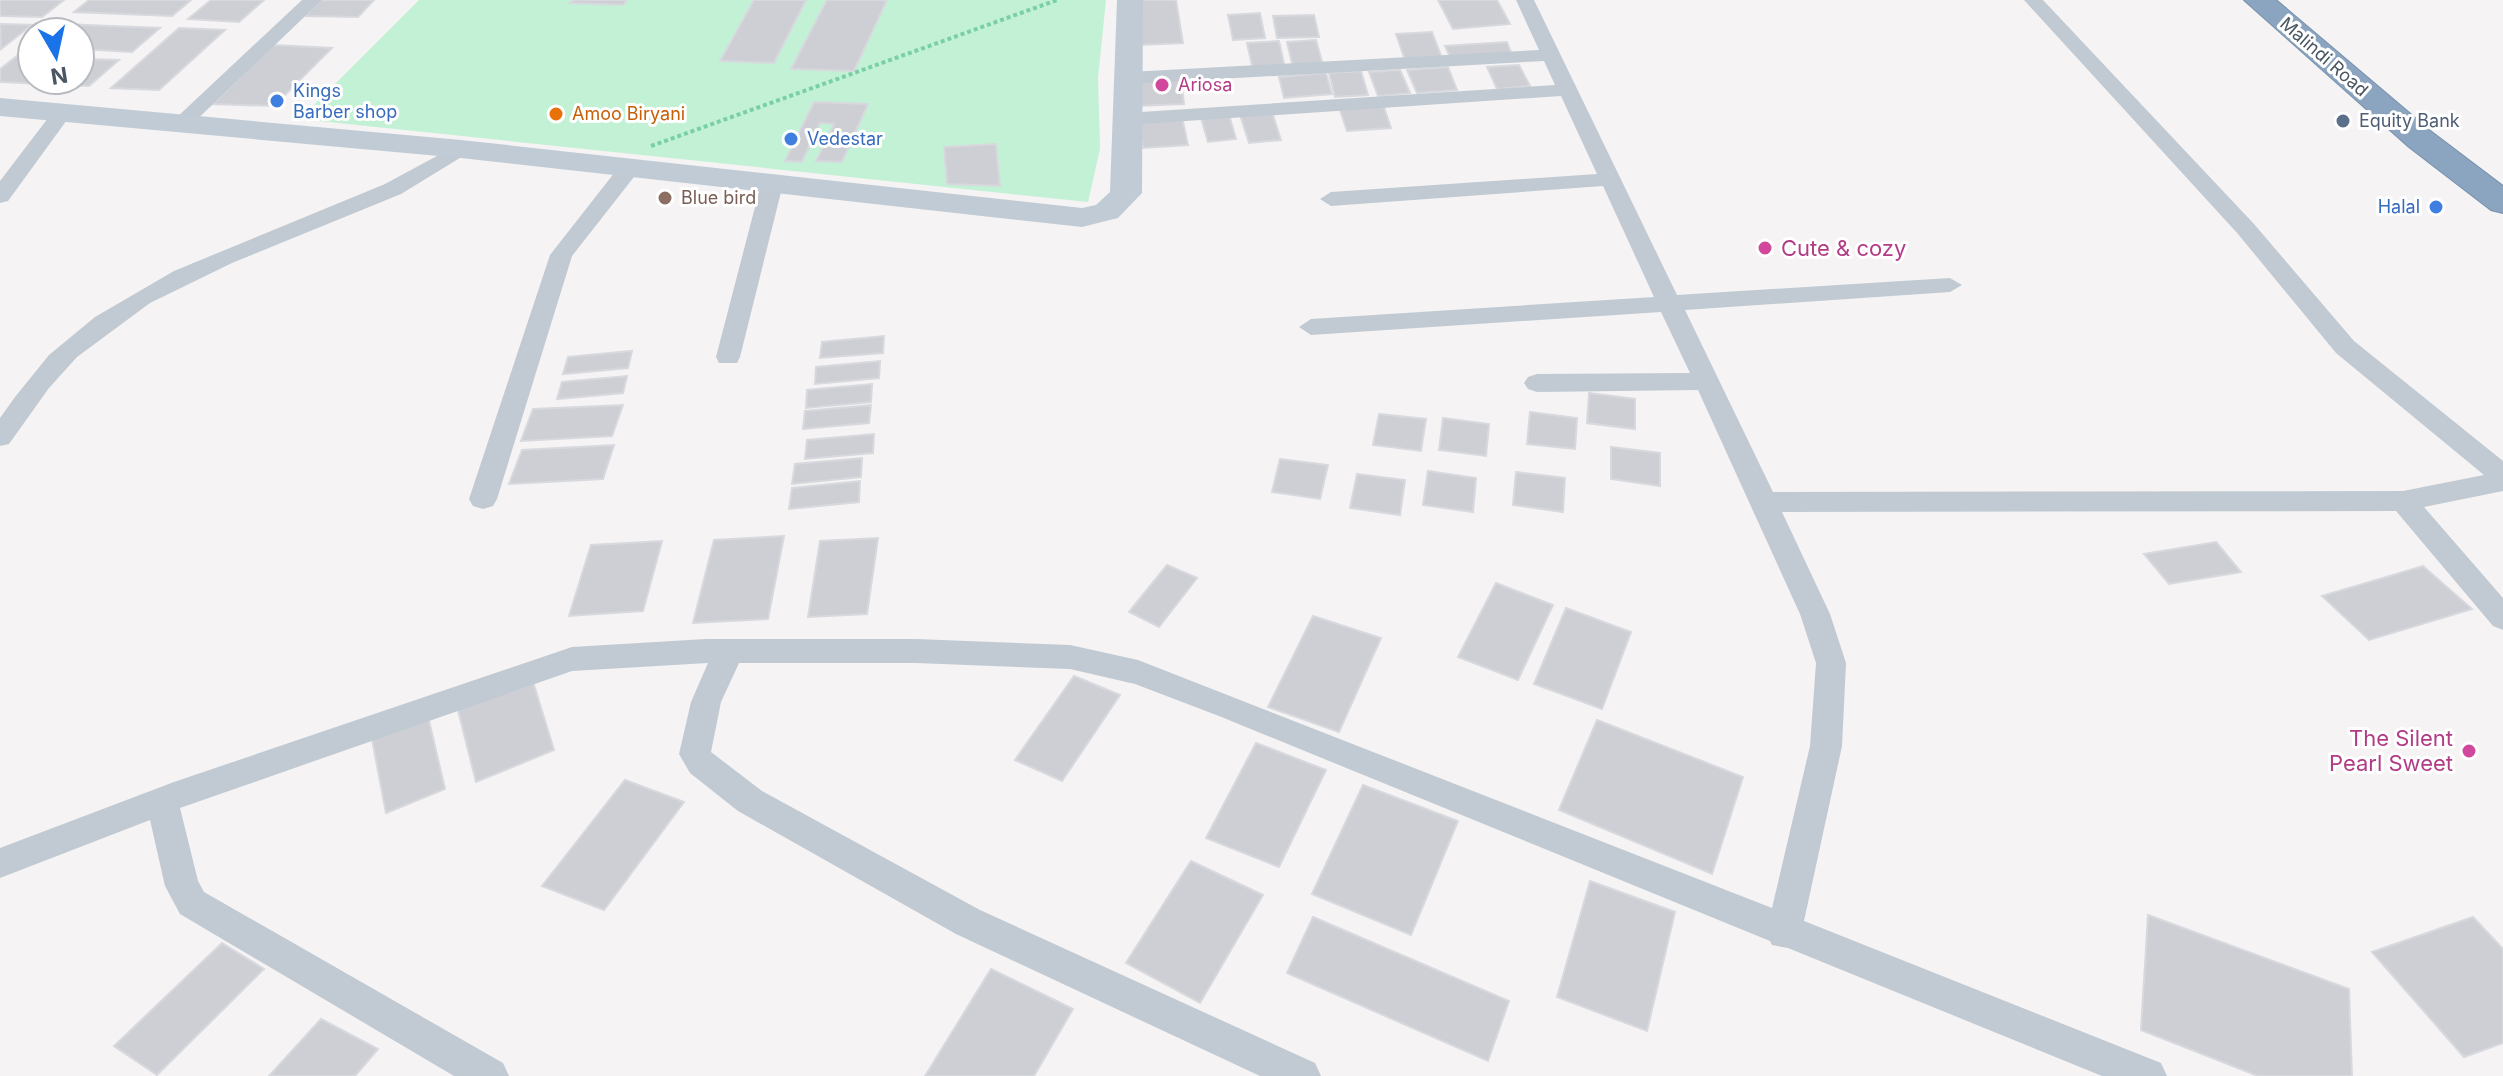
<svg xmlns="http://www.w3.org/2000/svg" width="2503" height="1076" viewBox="0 0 2503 1076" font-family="Inter,sans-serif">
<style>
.green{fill:#c3f1d5}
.building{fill:#cdcfd5;stroke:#d7d9de;stroke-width:2}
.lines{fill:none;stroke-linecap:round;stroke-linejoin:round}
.highway-casing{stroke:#7690ad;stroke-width:2}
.path{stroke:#7ad0a6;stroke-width:4;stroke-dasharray:4 3;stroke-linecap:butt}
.street{fill:#c1cad2;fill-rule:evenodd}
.secondary{fill:#c1cbd6;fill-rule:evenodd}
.highway{fill:#8ba5c1;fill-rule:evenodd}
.hotel-dot{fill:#d1479c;stroke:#fff;stroke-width:3}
.shop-dot{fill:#3f7fe0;stroke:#fff;stroke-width:3}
.food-dot{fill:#e8710a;stroke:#fff;stroke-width:3}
.service-dot{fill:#5c6f8a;stroke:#fff;stroke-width:3}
.education-dot{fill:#8d6e63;stroke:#fff;stroke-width:3}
.labels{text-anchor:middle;stroke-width:6;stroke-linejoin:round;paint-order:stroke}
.far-street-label{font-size:18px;fill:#4a5661;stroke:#fff}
.far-hotel-label{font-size:18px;fill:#b23c85;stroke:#fff;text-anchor:start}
.far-shop-label{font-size:18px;fill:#366cbe;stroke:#fff;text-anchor:start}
.far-food-label{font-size:18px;fill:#c56008;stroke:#fff;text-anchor:start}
.far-service-label{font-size:18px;fill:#4e5e75;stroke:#fff;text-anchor:start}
.far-education-label{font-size:18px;fill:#785e54;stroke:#fff;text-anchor:start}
.hotel-label{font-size:22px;fill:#b23c85;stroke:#fff;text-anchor:start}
</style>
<rect width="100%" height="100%" fill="#f5f3f3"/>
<path class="green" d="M419 0H1106L1098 78 1100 149 1088 202 300 119Z"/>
<g class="building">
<path d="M0 0H64L42 17 0 16Z"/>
<path d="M89 0H191L172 16 74 12Z"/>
<path d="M211 0H264L239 22 188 19Z"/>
<path d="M321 0H374L358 17 305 16Z"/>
<path d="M573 0H627L623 5 570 3Z"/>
<path d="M754 0H806L774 63 720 61Z"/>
<path d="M827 0H887L854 71 791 69Z"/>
<path d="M1134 0H1176L1183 43 1139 45Z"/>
<path d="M1438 0H1497L1510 24 1453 29Z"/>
<path d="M1260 13 1265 38 1233 40 1228 15Z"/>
<path d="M1314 15 1319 37 1277 38 1273 16Z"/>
<path d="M0 24 32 25 1 49Z"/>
<path d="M61 24 160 28 132 52 80 49V32H50Z"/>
<path d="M179 28 225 30 159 90 111 88Z"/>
<path d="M1432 32 1442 58 1405 60 1396 34Z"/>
<path d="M1316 40 1323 65 1293 67 1287 42Z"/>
<path d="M1279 41 1285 68 1253 70 1247 43Z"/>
<path d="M1507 42 1512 55 1451 59 1445 46Z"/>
<path d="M273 45 332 48 274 106 213 104Z"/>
<path d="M17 56 32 57V80H80V59L119 60 89 86 0 82V69Z"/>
<path d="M1519 65 1530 86 1497 89 1487 67Z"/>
<path d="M1448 67 1457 90 1417 93 1407 70Z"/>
<path d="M1400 70 1410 93 1378 96 1369 72Z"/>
<path d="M1361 71 1368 95 1335 97 1329 73Z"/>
<path d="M1326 73 1332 94 1284 98 1279 77Z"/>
<path d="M1181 78 1184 104 1136 106 1134 80Z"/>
<path d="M814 102 868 104 842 162 816 161 834 124 820 123 802 162 785 161Z"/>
<path d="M1383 104 1391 128 1347 131 1339 107Z"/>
<path d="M1272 112 1281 140 1249 143 1240 115Z"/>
<path d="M1229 115 1236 139 1208 142 1201 118Z"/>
<path d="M1182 117 1188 145 1143 148 1138 120Z"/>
<path d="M996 144 1000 186 947 184 944 147Z"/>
<path d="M884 336 883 353 820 358 822 342Z"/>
<path d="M632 351 628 368 563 374 568 357Z"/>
<path d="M880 361 879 378 815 384 816 367Z"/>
<path d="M627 376 623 393 557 399 562 382Z"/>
<path d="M872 384 871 402 806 408 807 390Z"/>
<path d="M1589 393 1635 399V429L1587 423Z"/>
<path d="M623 405 612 436 521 441 533 409Z"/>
<path d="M871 405 869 423 803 429 805 411Z"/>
<path d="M1530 412 1577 418 1575 449 1527 444Z"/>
<path d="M1379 414 1426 419 1421 451 1373 445Z"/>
<path d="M1443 418 1489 424 1486 456 1439 450Z"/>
<path d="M874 434 873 453 805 459 807 440Z"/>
<path d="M614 445 603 479 509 484 522 450Z"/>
<path d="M1611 447 1660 453V486L1611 479Z"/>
<path d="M862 458 861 477 792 484 795 464Z"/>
<path d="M1280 459 1328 465 1320 499 1272 492Z"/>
<path d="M1428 471 1476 478 1473 512 1423 505Z"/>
<path d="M1516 472 1565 478 1563 512 1513 505Z"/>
<path d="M1357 474 1405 480 1400 515 1350 508Z"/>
<path d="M860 481 859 502 789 509 792 488Z"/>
<path d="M784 536 768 619 693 623 714 540Z"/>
<path d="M878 538 867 614 808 617 820 541Z"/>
<path d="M662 541 643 611 569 616 591 545Z"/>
<path d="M2216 542 2241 572 2169 584 2144 554Z"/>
<path d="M1167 565 1197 578 1159 627 1129 612Z"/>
<path d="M2423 566 2472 609 2369 640 2322 596Z"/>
<path d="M1496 583 1553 605 1518 680 1458 657Z"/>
<path d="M1566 608 1631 632 1602 709 1534 684Z"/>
<path d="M1313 616 1381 638 1339 732 1268 707Z"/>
<path d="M530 672 554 750 476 782 456 702Z"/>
<path d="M1074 676 1120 695 1062 781 1015 760Z"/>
<path d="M427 712 445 789 386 813 371 734Z"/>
<path d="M1597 720 1743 777 1712 874 1559 810Z"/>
<path d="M1256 743 1326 770 1279 867 1206 838Z"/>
<path d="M625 780 684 802 604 910 542 886Z"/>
<path d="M1363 785 1458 821 1411 935 1312 894Z"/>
<path d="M1191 861 1263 895 1200 1003 1126 963Z"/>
<path d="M1590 881 1675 912 1647 1031 1557 997Z"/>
<path d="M2148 915 2349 989 2352 1076H2258L2141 1030Z"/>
<path d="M1313 917 1509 1001 1488 1061 1287 973Z"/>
<path d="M2473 917 2503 949V1043L2464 1057 2372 952Z"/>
<path d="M222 943 264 969 157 1075 114 1046Z"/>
<path d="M991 969 1073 1009 1034 1076H925Z"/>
<path d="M321 1019 378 1049 355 1076H269Z"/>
</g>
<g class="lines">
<g class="highway-casing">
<path id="highway" d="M2244 0H2276L2433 133 2503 186V213L2491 210 2409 147Z"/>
</g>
<path class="path" d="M651 146 1057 0"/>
<g class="street">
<path d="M302 0H322L189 127H175L172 123 175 119Z"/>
<path d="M1516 0H1534L1677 295 1950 278 1962 285 1950 292 1685 310 1773 492 2403 491 2484 475 2336 353 2238 234 2024 0H2043L2254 224 2354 341 2503 461V491L2424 507 2503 598V630L2493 626 2396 511 1782 512 1830 614 1846 663 1842 746 1804 921 2161 1063 2167 1076H2102L1788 948 1772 945 1770 941 1219 716 1135 684 1070 669 916 663H739L721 702 711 752 762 791 980 910 1315 1063 1321 1076H1260L956 934 738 811 690 773 679 754 691 702 708 663 572 671 180 808 198 881 204 892 503 1063 509 1076H454L180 914 165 886 150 820 0 878V848L174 782 572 647 706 639H916L1070 645 1138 660 1772 908 1810 746 1816 663 1800 614 1698 390 1537 392 1528 389 1524 383 1528 377 1537 374 1690 373 1661 312 1311 335 1299 327 1311 319 1654 297 1603 186 1331 206 1320 199 1331 192 1597 174 1561 96 1126 125 1116 119 1126 113 1555 85 1544 61 1129 84 1119 78 1129 72 1539 50Z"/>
<path d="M62 107 72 113 8 201 0 203V181L55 109Z"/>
<path d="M461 143 472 149 468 153 401 194 232 263 150 303 77 357 49 388 9 444 0 446V418L15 397 49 355 95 317 174 271 385 184Z"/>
<path d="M630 162 641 168 572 256 497 499 493 506 483 509 473 506 469 499 550 255 622 163Z"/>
<path d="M772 177 783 184 740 357 737 363H719L716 357 761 184Z"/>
</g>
<path class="secondary" d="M1117 0H1143L1142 193 1118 218 1082 227 461 158 0 116V98L461 140 1082 208 1096 205 1110 192Z"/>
<use href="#highway" class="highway"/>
</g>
<g class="hotel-dot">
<circle cx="1162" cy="85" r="8"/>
<circle cx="1765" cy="248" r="8"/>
<circle cx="2469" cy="751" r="8"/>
</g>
<g class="shop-dot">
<circle cx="277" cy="101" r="8"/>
<circle cx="791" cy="139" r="8"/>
<circle cx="2436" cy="207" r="8"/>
</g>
<circle class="food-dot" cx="556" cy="114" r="8"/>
<circle class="service-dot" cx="2343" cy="121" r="8"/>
<circle class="education-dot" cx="665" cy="198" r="8"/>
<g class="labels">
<g class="far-street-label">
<text transform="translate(2324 57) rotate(41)" y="6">Malindi Road</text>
</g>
<g class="far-hotel-label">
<text x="1178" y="91">Ariosa</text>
</g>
<g class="far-shop-label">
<text x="293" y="97">Kings<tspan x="293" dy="21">Barber shop</tspan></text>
<text x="807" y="145">Vedestar</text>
<text x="2420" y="213" text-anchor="end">Halal</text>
</g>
<g class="far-food-label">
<text x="572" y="120">Amoo Biryani</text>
</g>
<g class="far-service-label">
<text x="2359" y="127">Equity Bank</text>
</g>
<g class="far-education-label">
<text x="681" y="204">Blue bird</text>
</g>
<g class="hotel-label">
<text x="1781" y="256">Cute &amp; cozy</text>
<text x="2453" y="746" text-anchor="end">The Silent<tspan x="2453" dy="25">Pearl Sweet</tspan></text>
</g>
</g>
<g transform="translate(56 56) rotate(171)"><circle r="38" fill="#ffffff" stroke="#b7bbc0" stroke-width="2"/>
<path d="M0-6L14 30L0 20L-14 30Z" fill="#1a73e8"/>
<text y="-12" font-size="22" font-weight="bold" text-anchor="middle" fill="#4a5661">N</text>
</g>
</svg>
